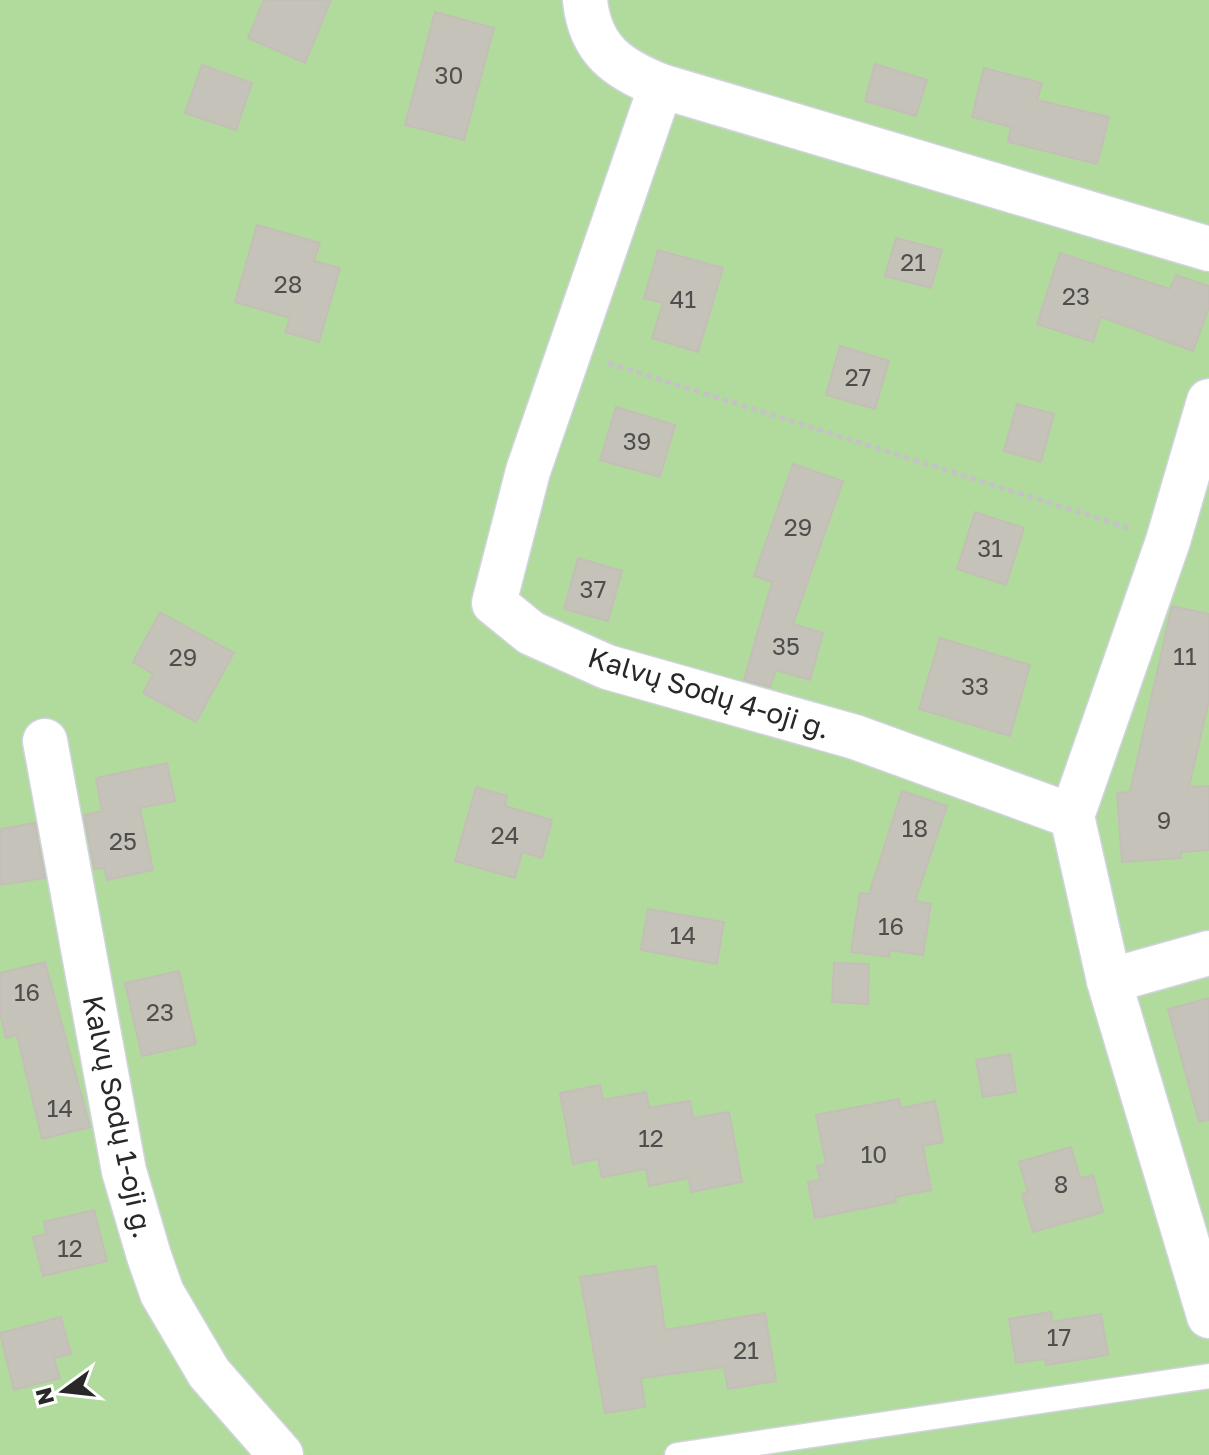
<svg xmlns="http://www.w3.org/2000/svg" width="1209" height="1455" viewBox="0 0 1209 1455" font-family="'Golos Text',sans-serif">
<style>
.green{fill:#b1db9d}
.building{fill:#c5c2ba;stroke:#c4bfb6;stroke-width:2}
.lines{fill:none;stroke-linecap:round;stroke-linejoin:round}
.service-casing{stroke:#d1d3e0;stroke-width:27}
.minor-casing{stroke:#d1d3e0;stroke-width:47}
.path{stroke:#c3c3c3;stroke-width:5;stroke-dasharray:6 4;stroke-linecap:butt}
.service{stroke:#fff;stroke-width:24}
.minor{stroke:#fff;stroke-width:44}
.labels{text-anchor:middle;stroke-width:6;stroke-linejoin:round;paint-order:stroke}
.number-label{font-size:24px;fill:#4f4e4c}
.street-label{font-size:28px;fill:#282828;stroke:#fff}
</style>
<rect width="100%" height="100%" fill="#e9e4db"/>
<rect class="green" x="0" y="0" width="1209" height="1455"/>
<g class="building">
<path d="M264 0H331L305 63 248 38Z"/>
<path d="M435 12 494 28 464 140 405 125Z"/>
<path d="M875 64 927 80 916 116 865 101Z"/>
<path d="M202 65 252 83 236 130 185 113Z"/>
<path d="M984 68 1042 83 1037 100 1109 117 1097 164 1008 142 1011 127 972 117Z"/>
<path d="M257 225 320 243 314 261 340 268 319 342 285 332 290 318 235 302Z"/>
<path d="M896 238 942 250 931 288 885 276Z"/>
<path d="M658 250 723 268 698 352 652 338 663 303 644 298Z"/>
<path d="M1060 253 1170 289 1176 275 1209 286V307L1193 351 1101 317 1093 342 1037 324Z"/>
<path d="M840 346 889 361 875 409 826 395Z"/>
<path d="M1017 404 1054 414 1041 462 1004 451Z"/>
<path d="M616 407 675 425 660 477 600 460Z"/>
<path d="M793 464 843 481 793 624 823 633 810 680 776 670 770 687 744 680 772 582 754 576Z"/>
<path d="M975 512 1024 528 1006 585 957 569Z"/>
<path d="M578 558 622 571 608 621 564 609Z"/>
<path d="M1172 606 1209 614V700L1189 787 1209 786V850L1181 852V858L1122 862 1117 793 1130 792Z"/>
<path d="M160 612 234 653 196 722 143 693 153 674 133 662Z"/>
<path d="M940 638 1030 665 1010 736 919 709Z"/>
<path d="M167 763 175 801 140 808 153 870 107 880 104 868 94 869 84 815 102 811 96 778Z"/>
<path d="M476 787 507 796 505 806 552 820 542 858 522 852 515 878 455 861Z"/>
<path d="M902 791 947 806 915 901 931 904 923 955 890 950 889 957 851 952 860 893 869 894Z"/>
<path d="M35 823 45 878 0 885V829Z"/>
<path d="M648 909 724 922 717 964 641 950Z"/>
<path d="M45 962 90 1127 42 1139 17 1035 6 1038 0 1014V973Z"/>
<path d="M834 963 869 964 868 1004 832 1002Z"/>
<path d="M179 971 196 1044 142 1056 125 983Z"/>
<path d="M1209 998V1120L1199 1122 1168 1009Z"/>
<path d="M1010 1054 1016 1092 983 1097 976 1060Z"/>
<path d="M600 1085 603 1100 646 1092 649 1108 690 1101 693 1118 729 1112 742 1182 691 1192 689 1178 649 1186 646 1169 602 1177 598 1159 573 1164 560 1093Z"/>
<path d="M899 1099 901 1108 935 1101 943 1142 923 1146 931 1190 895 1197 896 1202 815 1218 808 1182 820 1180 817 1166 826 1164 816 1115Z"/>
<path d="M1071 1147 1080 1178 1093 1175 1103 1212 1033 1232 1022 1194 1028 1192 1019 1162Z"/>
<path d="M94 1210 107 1261 43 1276 33 1237 46 1234 44 1222Z"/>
<path d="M656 1266 665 1330 765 1313 776 1381 728 1389 724 1367 641 1378 645 1407 605 1413 580 1277Z"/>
<path d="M1051 1312 1052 1322 1101 1314 1108 1355 1046 1365 1045 1359 1016 1363 1009 1319Z"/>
<path d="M61 1317 71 1354 54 1358 60 1378 14 1390 0 1333Z"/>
</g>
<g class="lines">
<g class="service-casing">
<path id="service" d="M677 1455 1209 1376"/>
</g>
<g class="minor-casing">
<g id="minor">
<path d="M585 0C590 50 618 69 661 86L1209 249"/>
<path d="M661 86 528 471 494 603 531 633 607 667 855 737 1072 816"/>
<path d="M1209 401 1168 541 1072 816 1109 981 1209 1316"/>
<path d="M45 741 124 1171 149 1256 162 1293 209 1373 281 1455"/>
<path d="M1109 981 1209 953"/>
</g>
</g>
<path class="path" d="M608 363 1129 528"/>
<use href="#service" class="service"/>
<use href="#minor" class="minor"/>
</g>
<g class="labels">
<g class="number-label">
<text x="449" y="84">30</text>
<text x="913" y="271">21</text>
<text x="288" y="293">28</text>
<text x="1076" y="305">23</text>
<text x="683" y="308">41</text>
<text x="858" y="386">27</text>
<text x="637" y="450">39</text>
<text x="798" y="536">29</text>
<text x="990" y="557">31</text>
<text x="593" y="598">37</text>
<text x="786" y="655">35</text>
<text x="1185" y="665">11</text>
<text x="183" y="666">29</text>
<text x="975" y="695">33</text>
<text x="1164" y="829">9</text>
<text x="915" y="837">18</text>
<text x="505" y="844">24</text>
<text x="123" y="850">25</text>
<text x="891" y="935">16</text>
<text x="683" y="944">14</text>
<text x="27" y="1001">16</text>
<text x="160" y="1021">23</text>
<text x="60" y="1117">14</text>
<text x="651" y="1147">12</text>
<text x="874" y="1163">10</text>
<text x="1061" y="1193">8</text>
<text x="70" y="1257">12</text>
<text x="1059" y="1346">17</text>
<text x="746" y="1359">21</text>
</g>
<g class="street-label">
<text transform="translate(709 693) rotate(17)" y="10">Kalvų Sodų 4-oji g.</text>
<text transform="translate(118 1117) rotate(78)" y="10">Kalvų Sodų 1-oji g.</text>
</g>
</g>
<g transform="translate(64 1391) rotate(255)" stroke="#ffffff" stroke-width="6" paint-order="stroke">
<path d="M0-6L14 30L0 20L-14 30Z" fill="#282828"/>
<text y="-12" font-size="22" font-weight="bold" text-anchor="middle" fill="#282828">N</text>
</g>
</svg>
